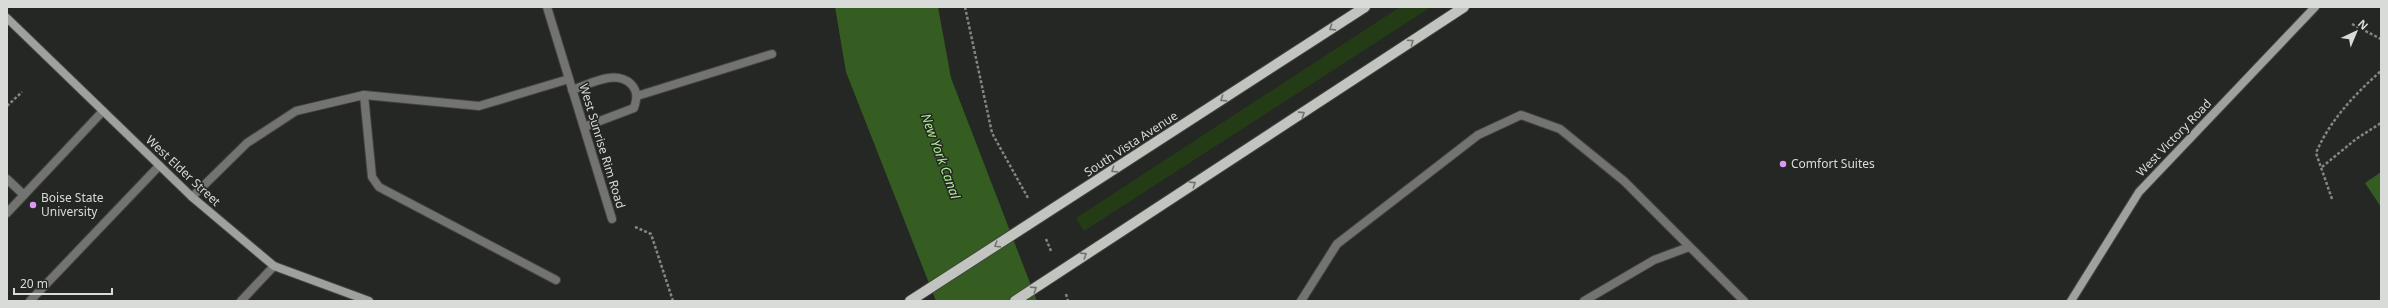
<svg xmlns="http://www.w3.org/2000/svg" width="2388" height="308" viewBox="0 0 2388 308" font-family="'Noto Sans',sans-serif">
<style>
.green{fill:#233c16}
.water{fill:#355d21}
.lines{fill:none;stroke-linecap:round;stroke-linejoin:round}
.lane-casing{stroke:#414440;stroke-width:10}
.street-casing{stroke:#414440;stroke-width:10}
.secondary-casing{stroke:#414440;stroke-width:10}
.primary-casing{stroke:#414440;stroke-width:12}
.path{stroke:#828581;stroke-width:2.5;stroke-dasharray:3 2;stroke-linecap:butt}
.lane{stroke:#737472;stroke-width:8}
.street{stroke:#737472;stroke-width:8}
.secondary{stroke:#9fa19e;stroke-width:8}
.primary{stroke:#c1c4bf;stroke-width:10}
.oneway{stroke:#727671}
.poi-dot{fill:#db99f5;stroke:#242723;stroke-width:1.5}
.labels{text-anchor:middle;stroke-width:3;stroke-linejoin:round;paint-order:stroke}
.street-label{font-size:12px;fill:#d9dbd8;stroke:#242723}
.poi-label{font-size:12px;fill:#d9dbd8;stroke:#242723;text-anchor:start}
.water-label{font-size:13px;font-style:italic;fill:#b2ed96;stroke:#242723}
</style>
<rect width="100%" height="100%" fill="#242723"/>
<path class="green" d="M1400 7H1431L1084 231 1076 218Z"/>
<g class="water">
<path d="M835 7H938L951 78 1037 301H936L846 72Z"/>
<path d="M2381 172V207L2365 183Z"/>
</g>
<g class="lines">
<g class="lane-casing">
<g id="lane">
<path d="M572 90C590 84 615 69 631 84 638 91 637 99 634 108L584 127"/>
<path d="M364 95 372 177 379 187 556 280"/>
<path d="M637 96 772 54"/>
<path d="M7 179 24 195"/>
<path d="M7 213 103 111"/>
<path d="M30 301 159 166"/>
<path d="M241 301 274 266"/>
<path d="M1301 301 1337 244 1478 135 1521 115 1560 129 1624 181 1744 301"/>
<path d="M1584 301 1654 260 1689 247"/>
</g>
</g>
<g class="street-casing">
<g id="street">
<path d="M547 7 612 219"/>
<path d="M192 197 247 143 296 111 364 95 479 106 569 79"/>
</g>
</g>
<g class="secondary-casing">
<g id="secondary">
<path d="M7 18 192 197 274 266 369 301"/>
<path d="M2071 301 2139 192 2315 7"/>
</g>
</g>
<g class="primary-casing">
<g id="primary">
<path d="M910 301 1365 7"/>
<path d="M1015 301 1464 7"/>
</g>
</g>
<g class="path">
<path d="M965 7 992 133 1028 198"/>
<path d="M2352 24 2381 39"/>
<path d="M7 106 22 92"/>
<path d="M2322 167 2356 139 2381 123"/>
<path d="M2332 199 2316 153C2330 120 2355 94 2381 71"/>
<path d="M635 227 651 234 673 301"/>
<path d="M1046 239 1051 251"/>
<path d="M1066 294 1068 301"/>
</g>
<use href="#lane" class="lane"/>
<use href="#street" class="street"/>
<use href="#secondary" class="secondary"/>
<use href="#primary" class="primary"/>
</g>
<defs><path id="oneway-chevron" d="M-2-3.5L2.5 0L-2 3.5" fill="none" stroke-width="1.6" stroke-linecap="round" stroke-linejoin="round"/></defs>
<g class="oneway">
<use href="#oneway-chevron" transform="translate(1332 28) rotate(147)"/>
<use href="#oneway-chevron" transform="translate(1411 42) rotate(-34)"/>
<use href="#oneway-chevron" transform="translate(1223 99) rotate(147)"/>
<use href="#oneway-chevron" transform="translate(1302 114) rotate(-33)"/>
<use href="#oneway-chevron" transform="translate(1114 170) rotate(147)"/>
<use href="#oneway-chevron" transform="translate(1193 184) rotate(-33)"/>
<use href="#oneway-chevron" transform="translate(997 245) rotate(148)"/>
<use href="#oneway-chevron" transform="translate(1084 255) rotate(-33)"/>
<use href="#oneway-chevron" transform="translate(1034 289) rotate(-33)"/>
</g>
<g class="poi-dot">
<circle cx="1783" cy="164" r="4"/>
<circle cx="33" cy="205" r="4"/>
</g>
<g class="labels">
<g class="street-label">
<text transform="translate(2174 138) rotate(-46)" y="4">West Victory Road</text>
<text transform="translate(1131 144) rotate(-33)" y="4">South Vista Avenue</text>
<text transform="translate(602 146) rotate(73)" y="4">West Sunrise Rim Road</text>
<text transform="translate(183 171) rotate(43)" y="4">West Elder Street</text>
</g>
<g class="poi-label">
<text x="1791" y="168">Comfort Suites</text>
<text x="41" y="202">Boise State<tspan x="41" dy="14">University</tspan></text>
</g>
<g class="water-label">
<text transform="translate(941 156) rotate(70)" y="5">New York Canal</text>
</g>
</g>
<rect width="2388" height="308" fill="none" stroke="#d9dbd8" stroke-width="16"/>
<g transform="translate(2356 32) rotate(44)" stroke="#242723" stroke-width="3" paint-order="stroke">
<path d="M0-3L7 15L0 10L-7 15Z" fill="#d9dbd8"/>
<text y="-6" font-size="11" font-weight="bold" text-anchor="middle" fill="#d9dbd8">N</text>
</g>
<path d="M14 288v6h98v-6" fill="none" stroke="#d9dbd8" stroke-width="2"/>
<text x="20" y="288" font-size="12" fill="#d9dbd8" stroke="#242723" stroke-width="3" paint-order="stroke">20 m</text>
</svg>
